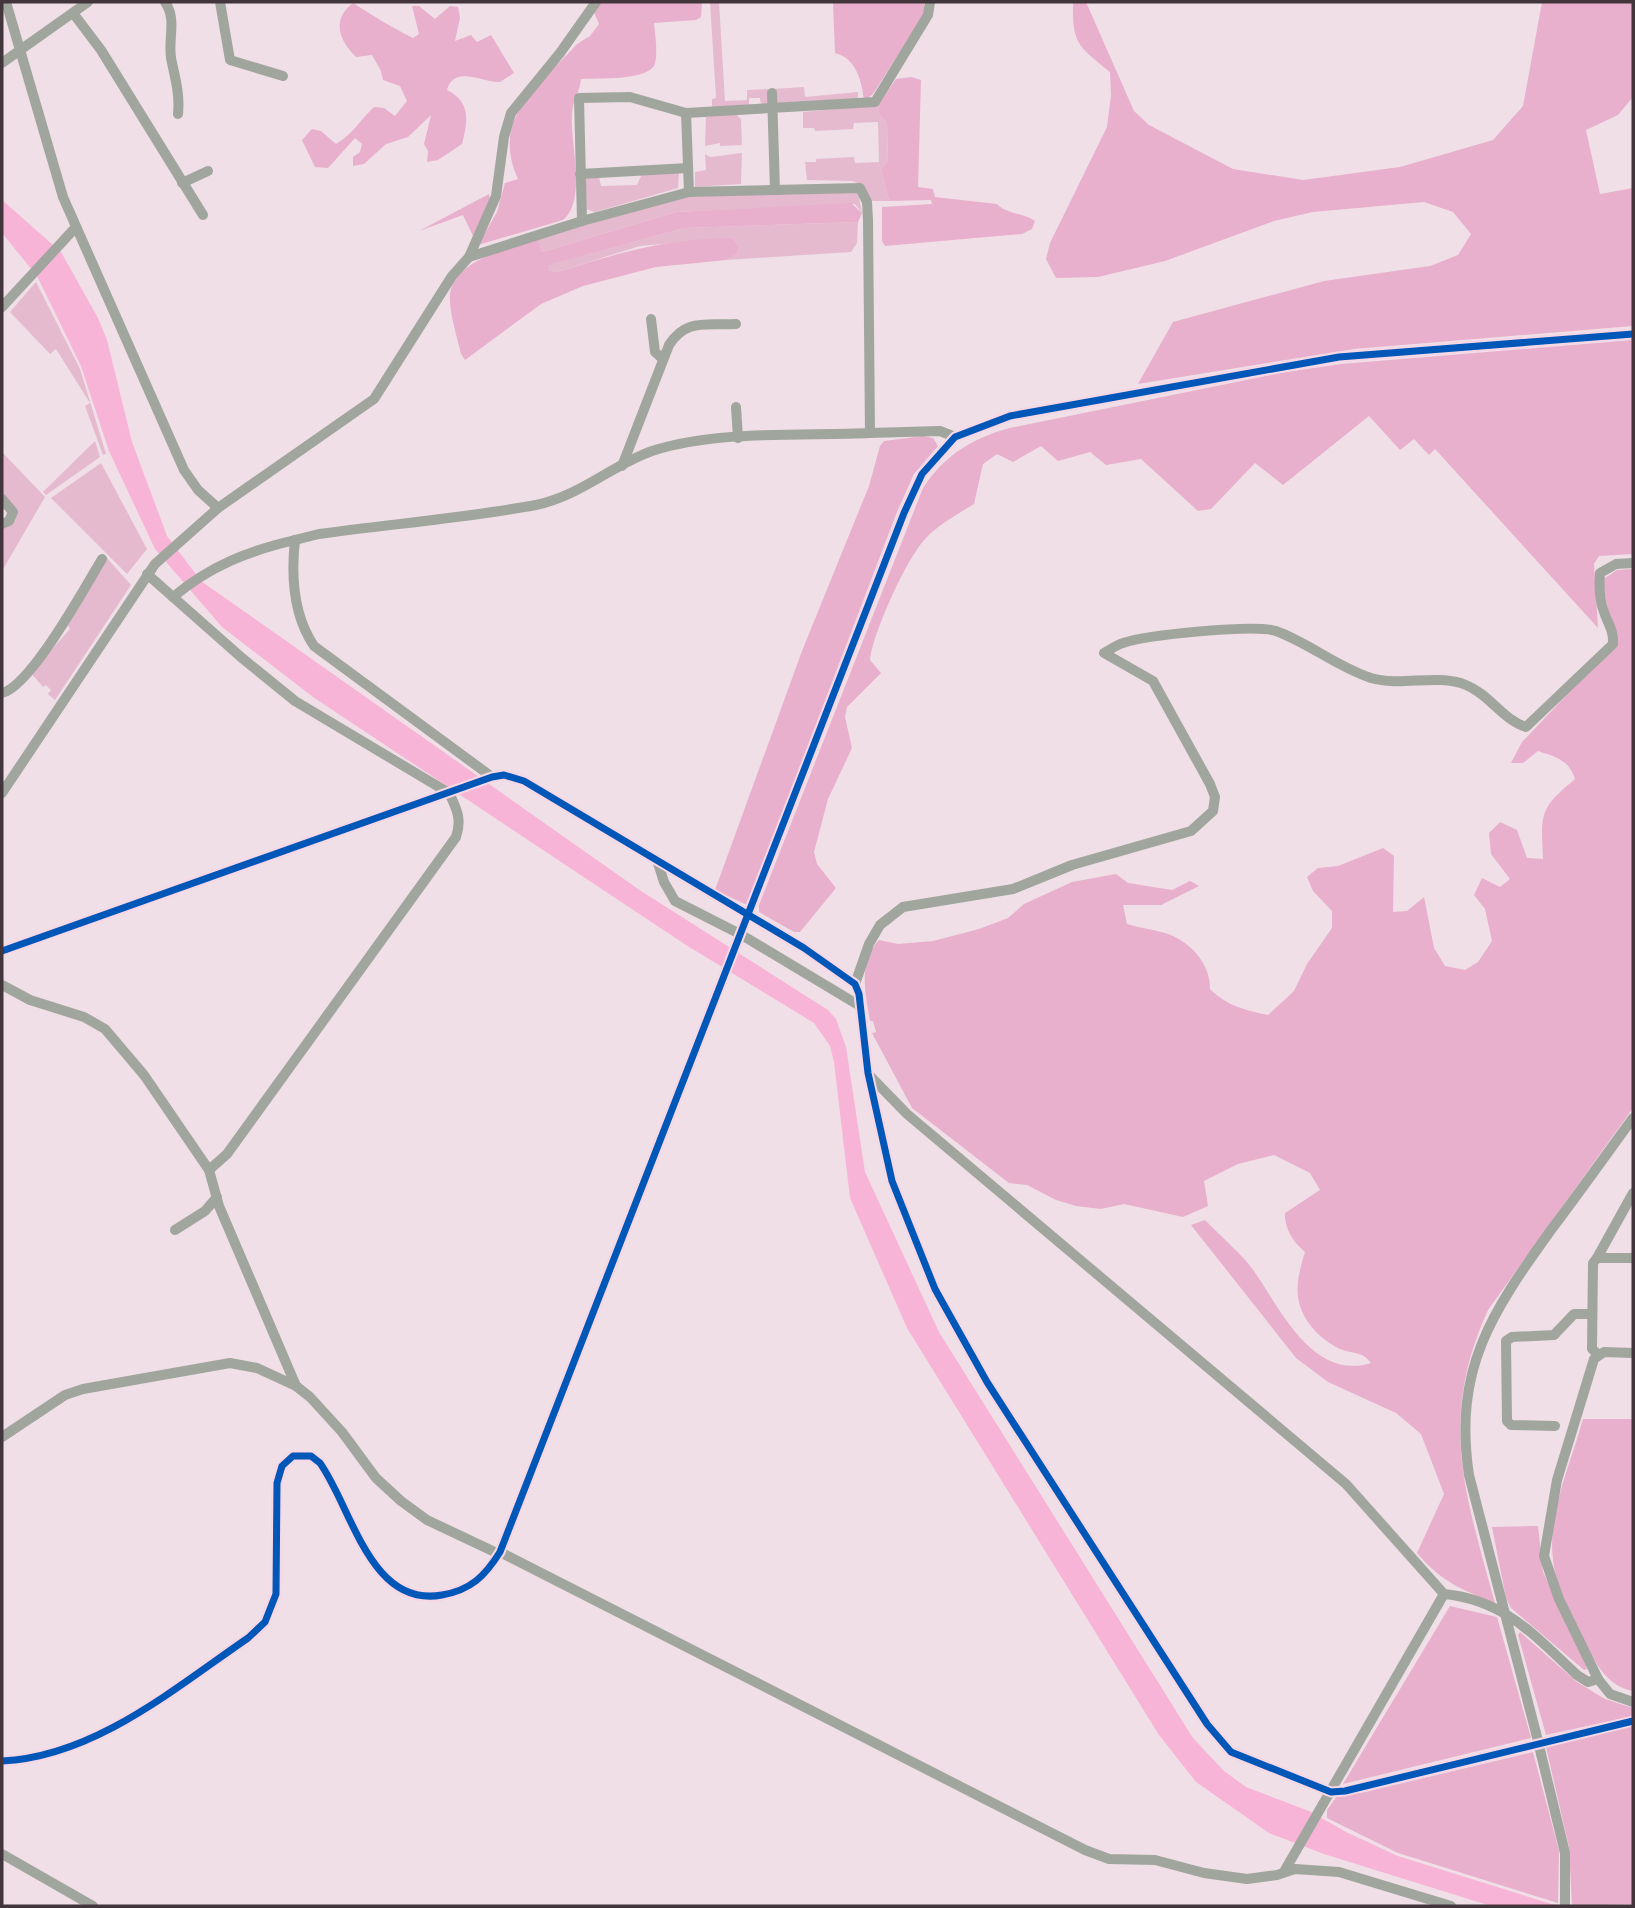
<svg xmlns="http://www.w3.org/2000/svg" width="1635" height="1908" viewBox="0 0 1635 1908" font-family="'Nunito Sans',sans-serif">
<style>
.green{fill:#e5bacf}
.forest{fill:#e8b0cc}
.water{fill:#f8b4d6}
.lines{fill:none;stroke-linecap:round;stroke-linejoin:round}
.minor{stroke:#a0a69d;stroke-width:10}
.minor-bridge{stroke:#a0a69d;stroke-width:10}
.cycleway-casing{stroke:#f8d7e6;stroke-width:11}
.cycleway{stroke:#0057b8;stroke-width:7}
</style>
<rect width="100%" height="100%" fill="#f0dfe7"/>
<g class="green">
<path d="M710 2H719L725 101 747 100V90L768 89 769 105H761L760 98H749V106L712 108V99L716 98Z"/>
<path d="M804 87 805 97 858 92V101L776 104 773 89Z"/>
<path d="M878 105 879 115 887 123 888 161 881 169 889 201H870L862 185 852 181 807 180 805 162H816V159L854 157 855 163 879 162 878 122 854 123 853 129 815 131 814 128H803V112Z"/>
<path d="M735 113 741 119 742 145 720 146V143L705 146 706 117Z"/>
<path d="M742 153 741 184 695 187V172L706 170 705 154 710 157Z"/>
<path d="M679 172 678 188 595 212 586 209 585 176 599 177 601 186 637 185 642 174Z"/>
<path d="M850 188 858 192 862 213 855 204 676 212 542 252 538 238 673 198Z"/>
<path d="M858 222 857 243 851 252 726 260 737 254 739 248 733 238 640 246 557 272 548 270V265L685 228Z"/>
<path d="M36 282 80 369 106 454 103 455 85 406 90 403 56 349 50 354 10 312Z"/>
<path d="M95 441 100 457 46 495 43 492Z"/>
<path d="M2 452 45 497 2 571V526L12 503 2 494Z"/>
<path d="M101 463 147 549 127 574 51 498Z"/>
<path d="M106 557 131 585 55 700 48 694 51 690 46 685 43 687 31 673 70 629 67 624Z"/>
</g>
<g class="forest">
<path d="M601 2H702L701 17 696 20 654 23C655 35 658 51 655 63 651 81 597 78 581 79 580 92 572 101 572 115 570 144 587 200 563 220L478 245 497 212 505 183 518 179C490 117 539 86 577 44L590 36 599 24 594 12Z"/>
<path d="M833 2H924V12L919 22 873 94 864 101C862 81 856 58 835 53Z"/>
<path d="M1073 2H1086L1134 111 1149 125 1233 169 1303 180 1400 167 1493 140 1523 106 1542 2H1633V97L1618 115 1586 130 1600 194 1633 188V326L1354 349 1138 384 1173 322 1324 281 1430 266 1458 255 1471 234 1453 212 1424 202 1313 212 1274 221 1165 261 1098 277 1056 278 1046 259 1050 243 1107 127 1111 95 1110 72C1078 46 1072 44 1073 2Z"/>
<path d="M353 3C375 17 391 27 413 38L419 34 412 6H419L435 19 450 6 458 7 460 18 455 41 471 35 477 42 491 35 514 73 500 82C484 83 454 64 447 90 471 102 468 121 462 144L438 160 427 162 428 151 424 144 431 115 408 137 386 144 364 164 353 166V157L360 152 362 144 355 138 328 168 315 167 302 140 312 129 321 131 336 144C353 134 360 120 374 107L384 108 395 116 407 101 400 86 383 80 381 71 372 55 356 57C339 40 331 20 353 3Z"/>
<path d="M911 77 921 80 918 187 933 189 935 197 997 204C1008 215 1022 212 1035 221L1032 229 1022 234 885 246 882 241V207L932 204 931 200 889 201 881 169 888 161 887 123 879 115 878 105 896 79Z"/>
<path d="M489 194 490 201 473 236 463 215 419 231Z"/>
<path d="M851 203 862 213 858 222 685 228 549 265 548 270 557 272C623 252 663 239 733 238L739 248 737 254 726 260 656 267 583 286 541 304 465 360 461 354C457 336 449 313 450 295 453 260 512 247 538 238L542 252 676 212Z"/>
<path d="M1633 340V554L1599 556 1594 564 1598 628 1435 449 1429 455 1414 439 1400 450 1369 416 1283 485 1255 463 1211 509 1198 511 1141 459 1106 465 1090 452 1058 461 1041 446 1013 462 997 454 983 464 974 504C958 514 939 524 926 538 907 557 873 633 870 660L881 673 847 707 845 717 852 748 828 799 814 852 817 864 836 888 800 932H794L759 912V905L923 488C945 455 972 438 1010 428L1280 373 1341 364Z"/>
<path d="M923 436 933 438 938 446 914 474 897 512 747 905 715 890 802 651 869 486 880 446 884 441Z"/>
<path d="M1633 569V1108L1488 1310C1438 1420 1465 1493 1495 1603 1460 1589 1442 1582 1417 1553L1444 1494 1421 1434 1396 1413 1328 1382 1296 1358 1191 1225 1205 1220C1221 1237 1241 1253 1254 1271 1281 1310 1313 1381 1371 1363 1363 1352 1356 1354 1343 1350 1334 1347 1323 1339 1316 1332 1292 1306 1295 1284 1305 1252 1293 1242 1284 1228 1285 1213L1320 1190 1310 1173 1274 1155 1238 1164 1204 1181 1208 1206 1183 1217 1124 1204 1101 1209 1076 1206 1056 1200 1027 1185 1009 1183 912 1108 872 1033 876 1032 873 1021H870C865 992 858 963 879 940L898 944 933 941 979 929 1008 918 1024 904 1072 882 1116 874 1128 883 1172 890 1190 881 1199 886 1161 905H1123L1127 924C1139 928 1152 929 1165 933 1189 940 1211 964 1210 989 1227 1006 1245 1010 1268 1015L1294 991 1307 964 1332 928V911L1313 891 1307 877 1318 868 1338 866 1383 848 1394 856 1393 912 1407 911 1424 897 1434 948 1445 966 1465 970 1478 962 1492 941 1485 909 1474 895 1482 878 1500 887 1510 879 1491 854 1489 833 1500 822 1517 830 1527 858 1543 859C1541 813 1539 809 1575 779 1569 760 1556 757 1538 751L1523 763H1511L1522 742 1615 644 1602 580 1617 570Z"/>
<path d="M1583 1419H1633V1691C1608 1686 1597 1666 1586 1644 1574 1619 1556 1588 1553 1560 1547 1514 1571 1463 1583 1419Z"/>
<path d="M1538 1526 1543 1572 1585 1661 1587 1669 1584 1670 1511 1608 1506 1598 1492 1527Z"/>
<path d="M1450 1606 1497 1617 1531 1738 1343 1784Z"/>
<path d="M1520 1632 1577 1682 1605 1699 1633 1708V1716L1546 1735 1518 1635Z"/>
<path d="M1633 1725V1904L1572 1906 1569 1847 1546 1747Z"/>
<path d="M1533 1752 1559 1851 1558 1903 1398 1853 1327 1818V1810L1337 1796 1365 1792Z"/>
</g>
<path class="water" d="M2 200 61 252 98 318 107 340 132 442 167 536 201 581 638 889 828 1010 836 1019 846 1047 865 1172 939 1332 1193 1738 1224 1771 1246 1787 1309 1811 1348 1833 1398 1856 1558 1906H1491L1324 1854 1269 1833 1196 1782 1159 1735 907 1328 850 1198 834 1062 830 1046 814 1023 686 945 313 697 222 627 155 549 109 451 81 366 37 276 2 233Z"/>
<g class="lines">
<g class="minor">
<path d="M6 2 63 197 184 470 198 490 218 508 374 399 452 276 469 257 582 221 689 192 860 188 867 202 868 220 870 433 940 431 955 437"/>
<path d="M165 2C177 19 168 38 171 58 175 78 180 93 178 114"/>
<path d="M220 2 230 60 283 76"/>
<path d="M73 13 101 50 203 215"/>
<path d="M2 63 88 2"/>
<path d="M772 93 775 190"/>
<path d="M580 174 688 168"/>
<path d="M182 183 208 171"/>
<path d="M689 192 686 113 875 102 928 15 930 2"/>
<path d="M582 221 579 98 630 97 686 113"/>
<path d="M469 257 496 196 504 137 511 113 560 53 596 2"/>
<path d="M2 307 76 227"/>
<path d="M651 319 655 352 663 359"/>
<path d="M736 407 738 438"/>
<path d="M622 466 669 345C686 318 707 326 736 324"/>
<path d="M2 499 13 512 9 521 2 524"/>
<path d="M173 597C210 566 248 551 295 540"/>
<path d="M2 693C31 686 85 587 102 559"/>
<path d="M492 777 314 646C293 615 291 576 295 540L319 534C391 524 465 518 536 505 580 496 612 465 652 451 717 430 802 436 870 433"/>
<path d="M2 793 155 564 218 508"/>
<path d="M657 860 664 882 675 901 740 934 860 1006"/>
<path d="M2 951 492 777 504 775 524 781 804 948 855 984 859 994 868 1073 892 1181 935 1289 987 1382 1207 1724 1231 1752 1331 1792 1345 1791 1633 1721"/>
<path d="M855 984 869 944 880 925 903 907 1013 889 1072 865 1191 831 1213 811 1215 797 1210 784 1153 681 1104 653C1110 650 1116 645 1123 643 1147 635 1253 624 1276 631 1309 643 1337 667 1371 678 1402 687 1437 673 1466 685 1489 694 1502 719 1526 727L1613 644C1614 631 1608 624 1604 612 1599 599 1599 586 1600 573L1616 564 1633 563"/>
<path d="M2 985 30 1000 84 1017 105 1029 144 1075 209 1170 227 1154 456 837C462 820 457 809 449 793L295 701 242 658 147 574"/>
<path d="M870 1076 907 1114 1346 1484 1444 1594C1505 1600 1535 1636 1577 1675L1588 1682 1598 1679"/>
<path d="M209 1170 219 1206 296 1386"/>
<path d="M175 1230 205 1211 217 1197"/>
<path d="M1597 1258 1633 1193"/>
<path d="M1633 1353 1604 1352 1594 1359 1557 1480 1544 1556 1559 1599 1598 1679 1610 1694 1633 1702"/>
<path d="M1599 1355 1592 1349 1593 1263 1597 1258H1633"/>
<path d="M1555 1426 1511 1425 1507 1421 1506 1341 1512 1337 1554 1335 1574 1314H1592"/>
<path d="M2 1437 65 1395 83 1389 230 1363 257 1368 296 1386 310 1397 342 1432 376 1478 401 1501 427 1520 499 1554"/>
<path d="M500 1552 1085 1850 1109 1859 1155 1860 1204 1873 1247 1879 1277 1875 1295 1869 1339 1872 1451 1906"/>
<path d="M1536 1733 1469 1475C1453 1369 1492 1312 1551 1230 1579 1193 1606 1155 1633 1118"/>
<path d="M1541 1754 1565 1853V1906"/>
<path d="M2 1761C94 1757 175 1688 248 1638L265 1622 276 1594 277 1483 282 1466 293 1456H311L320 1463C352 1508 370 1608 442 1595 471 1590 485 1576 500 1552L904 513 922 474 955 437 1010 416 1339 357 1633 334"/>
<path d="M2 1854 93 1906"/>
<path d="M1285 1870 1444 1594"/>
</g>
<path class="minor-bridge" d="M1536 1733 1541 1754"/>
<g class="cycleway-casing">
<g id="cycleway">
<path d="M2 951 492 777 504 775 524 781 804 948 855 984 859 994 868 1073 892 1181 935 1289 987 1382 1207 1724 1231 1752 1331 1792 1345 1791 1633 1721"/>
<path d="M2 1761C94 1757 175 1688 248 1638L265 1622 276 1594 277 1483 282 1466 293 1456H311L320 1463C352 1508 370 1608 442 1595 471 1590 485 1576 500 1552L904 513 922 474 955 437 1010 416 1339 357 1633 334"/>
</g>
</g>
<use href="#cycleway" class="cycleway"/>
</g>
<rect width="1635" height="1908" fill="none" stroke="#42353b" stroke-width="7"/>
</svg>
